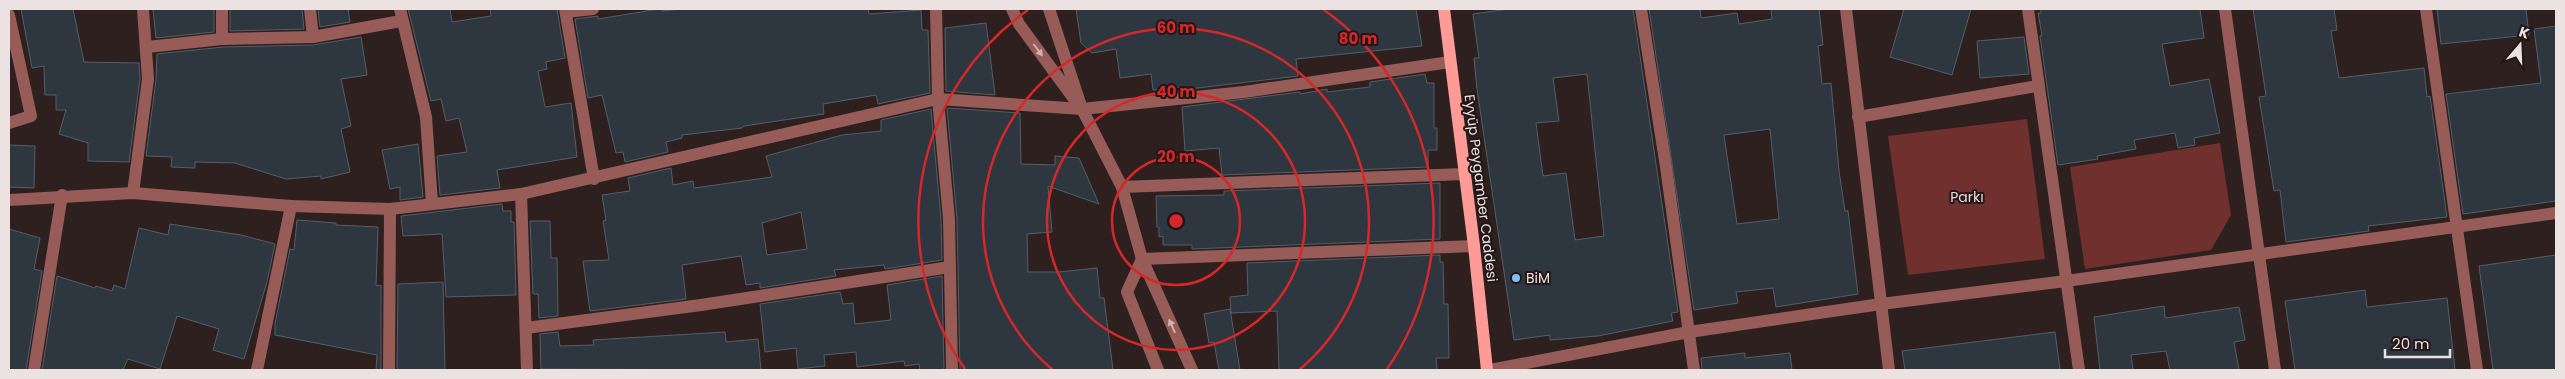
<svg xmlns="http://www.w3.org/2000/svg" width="2565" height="379" viewBox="0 0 2565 379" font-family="Poppins,sans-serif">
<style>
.green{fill:#70302e}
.building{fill:#2e3640;stroke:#555e69;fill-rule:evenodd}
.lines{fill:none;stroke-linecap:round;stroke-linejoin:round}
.minor{stroke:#975c58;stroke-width:12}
.major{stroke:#fe9b96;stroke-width:12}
.oneway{fill:#ceb3b1}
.ring{fill:none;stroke:#d62828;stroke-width:2.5}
.poi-dot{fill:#83bcfb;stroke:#231616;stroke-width:2}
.labels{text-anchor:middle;stroke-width:4;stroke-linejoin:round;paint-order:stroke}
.street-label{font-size:14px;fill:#ece2e1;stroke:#231616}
.park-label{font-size:14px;fill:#f1d7d5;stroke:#231616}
.poi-label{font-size:14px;fill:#ece2e1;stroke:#231616;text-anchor:start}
.centre{fill:#d62828;stroke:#231616;stroke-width:2.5}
.ring-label{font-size:15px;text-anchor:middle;font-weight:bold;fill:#d62828;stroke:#231616;stroke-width:4;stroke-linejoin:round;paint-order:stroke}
</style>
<rect width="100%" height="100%" fill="#2d201f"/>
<g class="green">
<path d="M2027 119 2045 259 1908 275 1888 136Z"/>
<path d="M2220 143 2231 215 2211 250 2085 269 2070 167Z"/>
</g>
<g class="building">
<path d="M21 9H73L84 62 139 63 140 79 129 162 88 161V143L59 134 66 110H56V95H45L44 66 32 68Z"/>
<path d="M153 9H214V32L156 38Z"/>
<path d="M230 9H302L304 29 230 31Z"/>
<path d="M318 9H348L350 22 320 27Z"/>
<path d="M408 9H450L452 22 491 16 490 9H557L565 58 546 62 547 69 538 71 545 107 571 103 577 157 497 170 500 188 440 195 437 156 467 152 459 118 446 121 441 99 431 101Z"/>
<path d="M659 9H662V11L682 9H868L869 14 921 10 922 30H928L930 93 878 104 876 95 823 104 824 114 744 126 742 128 682 135V138L666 142 668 152 625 162 623 152 616 153 602 95 588 98 575 19 598 16V19Z"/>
<path d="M1076 9H1416L1422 46 1296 59 1298 76 1181 90 1180 87 1153 90 1151 74 1120 78 1116 49 1092 53 1081 43Z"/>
<path d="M1509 9H1633L1678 312 1671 313 1673 321 1598 336 1550 340V335L1514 340 1477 89 1474 58H1479L1473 14ZM1587 74 1604 236 1575 240 1566 173 1543 176 1536 123 1559 121 1553 78Z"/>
<path d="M1649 9H1700L1701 18 1737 13 1739 24 1772 19 1771 9H1819L1823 45 1818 46 1822 84 1831 83 1839 171 1845 211H1848L1858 294 1776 307 1773 288 1736 292 1738 303 1694 310ZM1770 129 1779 219 1737 224 1724 135Z"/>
<path d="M1904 9H1971L1952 75 1890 57Z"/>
<path d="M2041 9H2200L2204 38 2162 44 2170 86 2209 79 2220 133 2194 138 2195 145 2178 148 2175 133 2134 140 2136 149 2097 156 2098 159 2058 165 2040 36 2042 35 2038 13H2041Z"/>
<path d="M2253 9H2334L2337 30 2331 31 2339 78 2424 68 2427 97 2430 96 2447 217 2368 226 2369 231 2286 242 2280 190 2274 191 2259 97 2266 96Z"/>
<path d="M2437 9H2526L2529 35 2441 44Z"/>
<path d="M986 23 995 95 946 91 945 28Z"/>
<path d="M2556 26V201L2463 214 2446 94 2541 83 2534 29Z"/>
<path d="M361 37 367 75 341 79 351 126 341 129 350 172 321 179V176L286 179 235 163 195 162V168L171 167 172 157 146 156 156 80 157 54 223 47 313 45Z"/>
<path d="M2024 37 2029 74 1980 78 1977 41Z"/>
<path d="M1425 74 1427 83H1434V128H1437V150H1428V167L1222 175 1219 148 1185 151 1182 107 1300 92V94L1327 89V92L1370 87V82Z"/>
<path d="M947 108 1020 113 1021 164 1055 165V156L1079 158 1099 204 1048 186 1052 232 1027 234 1028 272H1059L1097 268 1100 298H1104L1113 370H960L957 219Z"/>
<path d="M931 109 941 219 942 260 885 269 884 265 834 270 836 276 760 288V283L746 285 741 256 682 265 686 299 590 311 583 261 609 260 603 221 606 220 602 195 630 191 628 178 671 168 673 185 693 181 694 188 772 177 766 156 842 135 881 131V120ZM801 212 807 249 767 255 762 223Z"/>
<path d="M418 144 423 197 400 200V187L390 189 382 150Z"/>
<path d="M9 145 35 146 34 188 9 187Z"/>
<path d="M1440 183V239L1192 249V245H1163V236L1159 237V227H1157L1156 196 1224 195V191Z"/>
<path d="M502 204 503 211H511V222H514L516 295 446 297 442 234 403 236 401 216Z"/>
<path d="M297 220 336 223V225L378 227 376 286 381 285V370H376L377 355 275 335V324L290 249 294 250Z"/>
<path d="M530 221H550L551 258H557L558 316 539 318 538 294H533Z"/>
<path d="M170 224 241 235 275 244 267 282 244 359 213 350 219 329 177 316 160 369 128 359 123 370H42L57 276 95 288 96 286 112 291 114 285 125 289 139 228 168 235Z"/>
<path d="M9 229 40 238 34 269 42 271 26 370H9Z"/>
<path d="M1440 255V262H1443L1444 304H1448L1449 358H1436L1437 370H1279L1277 311 1231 313 1230 297 1248 295 1247 263Z"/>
<path d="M2556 255V370H2493L2479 266Z"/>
<path d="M942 276 944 370H920L919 364 905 366 904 361 857 367 856 352 824 355 825 366 798 369 796 348 765 352 760 304 840 292 843 304 853 303 855 324 891 320 887 285Z"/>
<path d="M443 282 445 370H397L398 284Z"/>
<path d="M2365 290 2367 307 2447 298 2455 370H2295L2285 301Z"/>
<path d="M2164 306 2165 318 2239 307 2245 340 2234 342 2239 370H2170L2166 351 2131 355 2133 370H2100L2094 317Z"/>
<path d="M1230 309 1240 370H1219L1214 342 1209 343 1204 314Z"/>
<path d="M558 332 560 346 594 345 593 340 725 332 726 342 758 339 761 370 541 369 540 334Z"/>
<path d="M2055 332 2060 370H1905L1902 351Z"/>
<path d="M1745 353V358L1790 353 1792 370H1702L1701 358Z"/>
</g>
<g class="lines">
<g class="minor">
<path d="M222 9V39"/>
<path d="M310 9 313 37"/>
<path d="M400 9 426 117 432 204"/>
<path d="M565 9 594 179"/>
<path d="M936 9 938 99 949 219 952 370"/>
<path d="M1012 9 1019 24 1074 99"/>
<path d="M1049 9 1082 109 1122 187 1142 259 1192 370"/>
<path d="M1641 9 1666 167 1694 370"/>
<path d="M1846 9 1889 370"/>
<path d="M2028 9 2079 370"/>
<path d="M2225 9 2275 370"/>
<path d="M2426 9 2477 370"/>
<path d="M566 12 593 9"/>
<path d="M9 15 31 116 9 123"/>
<path d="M147 47 222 39 313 37 401 21"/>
<path d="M1858 117 2037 86"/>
<path d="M1122 187 1464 174"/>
<path d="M133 193 148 79 143 9"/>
<path d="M521 194 527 370"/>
<path d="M9 200 133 193 291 206 390 209 521 194 938 99 1082 109 1244 92 1450 62"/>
<path d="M1142 259 1474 246"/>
<path d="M1142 259 1127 292 1158 370"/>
<path d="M526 328 701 305 950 267"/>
<path d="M34 370 62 195"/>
<path d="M257 370 291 206"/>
<path d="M389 370 390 209"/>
<path d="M1490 370 1689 332 1881 304 2066 281 2556 213"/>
</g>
<path class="major" d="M1444 9 1474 246 1487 370"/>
</g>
<defs><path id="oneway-solid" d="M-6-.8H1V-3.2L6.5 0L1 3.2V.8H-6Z" transform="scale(1.25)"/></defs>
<g class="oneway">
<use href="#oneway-solid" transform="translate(1038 50) rotate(53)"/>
<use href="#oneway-solid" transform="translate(1172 326) rotate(-114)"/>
</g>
<g class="ring">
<circle cx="1176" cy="221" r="64"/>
<circle cx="1176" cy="221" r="129"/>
<path d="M1053 370A193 193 0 1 1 1299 370"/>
<path d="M965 369A258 258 0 0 1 1028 10M1324 10A258 258 0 0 1 1387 369"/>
</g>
<circle class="poi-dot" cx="1516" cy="278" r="5"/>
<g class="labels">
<g class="street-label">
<text transform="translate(1481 188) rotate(83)" y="5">Eyyüp Peygamber Caddesi</text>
</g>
<g class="park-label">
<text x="1967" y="202">Parkı</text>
</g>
<g class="poi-label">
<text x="1526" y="283">BiM</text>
</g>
</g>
<circle cx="1176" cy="221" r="8" class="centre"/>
<g class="ring-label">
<text x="1176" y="33">60 m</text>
<text x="1358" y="44">80 m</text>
<text x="1176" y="97">40 m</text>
<text x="1176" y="162">20 m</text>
</g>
<rect width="2565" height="379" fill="none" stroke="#ece2e1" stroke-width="20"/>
<g transform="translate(2520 45) rotate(19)" stroke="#231616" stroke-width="4" paint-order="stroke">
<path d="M0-4L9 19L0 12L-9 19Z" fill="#ece2e1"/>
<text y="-8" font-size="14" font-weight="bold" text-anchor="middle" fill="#ece2e1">K</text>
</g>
<path d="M2385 349v8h65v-8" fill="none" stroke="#ece2e1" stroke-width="2.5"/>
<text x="2392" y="349" font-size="15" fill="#ece2e1" stroke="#231616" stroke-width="4" paint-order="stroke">20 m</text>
</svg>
